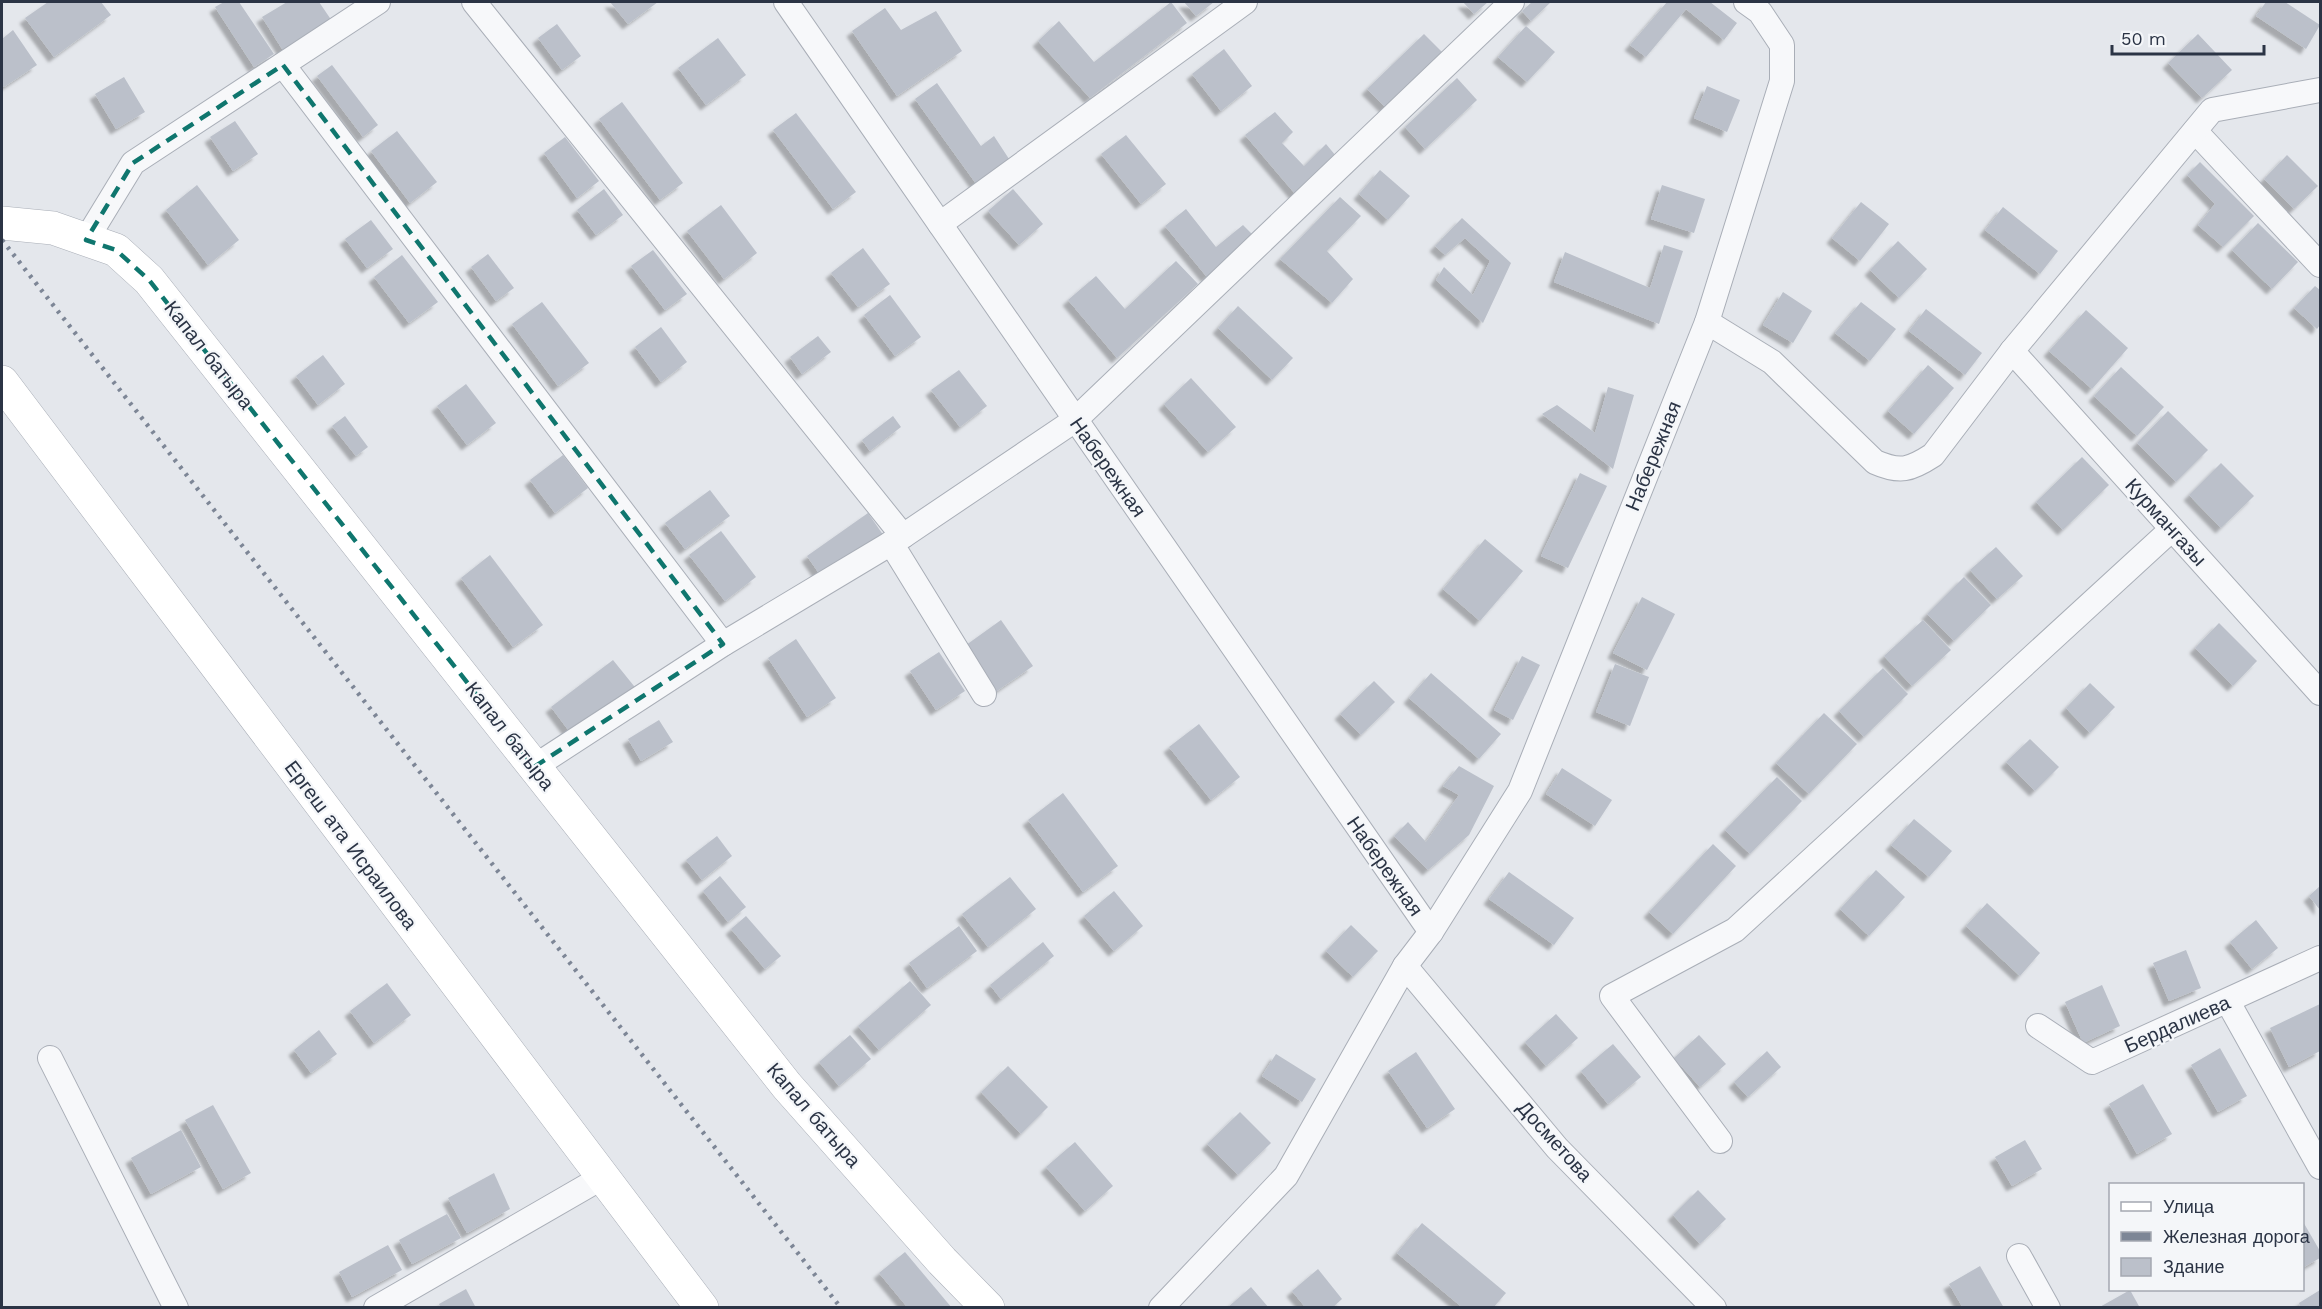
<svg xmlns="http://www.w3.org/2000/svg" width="2322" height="1309" viewBox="0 0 2322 1309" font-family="'Work Sans',sans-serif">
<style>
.building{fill:#bbc0ca;filter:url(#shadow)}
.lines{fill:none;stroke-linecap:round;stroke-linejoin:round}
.street-casing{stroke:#a9aeb7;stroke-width:26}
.secondary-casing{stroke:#a9aeb7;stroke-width:34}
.street{stroke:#f7f8fa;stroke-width:24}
.secondary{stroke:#fff;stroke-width:33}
.rail{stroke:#7d8696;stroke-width:4.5;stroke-dasharray:3 6;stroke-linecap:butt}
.marked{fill:none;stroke:#0f766e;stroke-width:4.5;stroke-dasharray:12 8;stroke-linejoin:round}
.labels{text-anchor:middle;stroke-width:4.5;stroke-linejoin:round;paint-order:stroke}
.street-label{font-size:20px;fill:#2b3445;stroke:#f4f6f9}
</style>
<defs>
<filter id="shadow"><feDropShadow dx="-5.5" dy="5.5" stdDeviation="1.5" flood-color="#0004"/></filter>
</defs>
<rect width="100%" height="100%" fill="#e4e7ec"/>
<g class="building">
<path d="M48 2H101L111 15 54 57 25 18Z"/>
<path d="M224 2H239L274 54 254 67 215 7Z"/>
<path d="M287 2H319L332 21 284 52 262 17Z"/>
<path d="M610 2H658L628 24Z"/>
<path d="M1171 2 1187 23 1090 98 1038 41 1059 21 1094 62Z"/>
<path d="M1184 2H1214L1196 16Z"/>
<path d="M1463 2H1488L1474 14Z"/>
<path d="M1532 2H1551L1531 21 1522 11Z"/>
<path d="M1667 2H1710L1737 23 1724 40 1686 9 1646 57 1630 45Z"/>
<path d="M2266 2H2285L2320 25 2306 49 2256 16Z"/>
<path d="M885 8 901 30 936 11 962 51 897 96 852 31Z"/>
<path d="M557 24 581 56 562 70 538 38Z"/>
<path d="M1526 26 1555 52 1527 82 1498 57Z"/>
<path d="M13 30 37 65 4 87 2 84V39Z"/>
<path d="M1424 34 1443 53 1386 108 1367 89Z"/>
<path d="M2198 34 2232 70 2202 98 2168 63Z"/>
<path d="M718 38 746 75 706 105 678 68Z"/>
<path d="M1224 49 1252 86 1221 111 1192 74Z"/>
<path d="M332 65 378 125 363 137 317 76Z"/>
<path d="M124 77 145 112 116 129 95 94Z"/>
<path d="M1457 78 1477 100 1425 149 1405 127Z"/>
<path d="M937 83 981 146 994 136 1011 162 977 185 915 99Z"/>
<path d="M1707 86 1740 100 1727 132 1694 118Z"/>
<path d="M622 102 683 183 660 200 599 119Z"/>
<path d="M1275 112 1293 132 1282 143 1304 166 1326 144 1336 156 1297 196 1245 135Z"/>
<path d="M796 113 856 192 833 209 773 130Z"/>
<path d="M235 121 258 154 233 171 210 137Z"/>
<path d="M397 131 437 182 410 203 371 151Z"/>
<path d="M1126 135 1166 184 1141 204 1101 154Z"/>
<path d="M565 137 599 181 577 198 544 153Z"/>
<path d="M2287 155 2318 186 2294 209 2264 179Z"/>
<path d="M2200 162 2254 216 2223 247 2198 225 2215 204 2187 175Z"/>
<path d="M1380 170 1410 196 1388 220 1359 194Z"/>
<path d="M197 185 239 240 208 265 166 210Z"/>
<path d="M1662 185 1705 199 1694 233 1651 219Z"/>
<path d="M604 189 623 215 596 235 577 210Z"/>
<path d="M1013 189 1043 224 1019 245 988 211Z"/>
<path d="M1340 197 1361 216 1327 251 1353 279 1332 303 1280 259Z"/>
<path d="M1861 202 1889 224 1860 261 1832 238Z"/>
<path d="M721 205 757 253 724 279 687 231Z"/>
<path d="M2003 207 2058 251 2040 274 1985 230Z"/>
<path d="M1186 209 1216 247 1243 225 1254 236 1207 277 1165 226Z"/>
<path d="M1462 218 1511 263 1483 323 1436 280 1444 267 1473 295 1490 261 1465 238 1445 255 1435 246Z"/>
<path d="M371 220 393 249 367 268 345 239Z"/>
<path d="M2258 223 2298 262 2272 289 2232 250Z"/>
<path d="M1898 241 1927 269 1899 298 1870 270Z"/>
<path d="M1664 245 1683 251 1659 324 1554 282 1565 252 1650 288Z"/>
<path d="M863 248 890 284 858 307 831 273Z"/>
<path d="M653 250 687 294 665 310 631 266Z"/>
<path d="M488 254 514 288 496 301 471 267Z"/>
<path d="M402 255 438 302 409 323 374 277Z"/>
<path d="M1176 261 1198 284 1117 358 1068 300 1096 276 1125 309Z"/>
<path d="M2315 286 2320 290V325L2317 329 2294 308Z"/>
<path d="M1783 292 1812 311 1793 343 1763 325Z"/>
<path d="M890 295 921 337 895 356 864 315Z"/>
<path d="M542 302 589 363 558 386 512 324Z"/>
<path d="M1861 302 1896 329 1870 361 1835 333Z"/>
<path d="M1238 306 1293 358 1272 380 1218 328Z"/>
<path d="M1926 309 1982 353 1965 375 1909 331Z"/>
<path d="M2086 310 2128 348 2092 389 2049 351Z"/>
<path d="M661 327 687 362 661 382 635 347Z"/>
<path d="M818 336 831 352 802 374 790 357Z"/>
<path d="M323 355 345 384 318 405 296 376Z"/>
<path d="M1928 365 1954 388 1914 434 1888 411Z"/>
<path d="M2121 367 2164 407 2137 436 2094 396Z"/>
<path d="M959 370 987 406 960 427 931 390Z"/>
<path d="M1191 378 1236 427 1208 452 1164 404Z"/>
<path d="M466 384 496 423 467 445 437 406Z"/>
<path d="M1608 387 1634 395 1613 469 1542 414 1557 405 1595 433Z"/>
<path d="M2168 411 2208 450 2176 482 2137 443Z"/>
<path d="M345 416 368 447 356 456 332 426Z"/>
<path d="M893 416 901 427 870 451 862 440Z"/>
<path d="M563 455 588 488 555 513 530 480Z"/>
<path d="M2082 457 2109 485 2063 530 2036 502Z"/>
<path d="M2221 463 2254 496 2221 528 2189 495Z"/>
<path d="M1580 473 1607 486 1568 568 1541 556Z"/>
<path d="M710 490 730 516 685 549 665 523Z"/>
<path d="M868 513 886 539 825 582 807 556Z"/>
<path d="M721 531 756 577 725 601 689 555Z"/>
<path d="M1485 539 1523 571 1480 621 1443 589Z"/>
<path d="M1996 547 2023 576 1997 599 1970 570Z"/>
<path d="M490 555 543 625 513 647 461 578Z"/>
<path d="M1964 577 1991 605 1954 641 1927 614Z"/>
<path d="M1642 597 1675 614 1647 670 1613 653Z"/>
<path d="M1001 620 1033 666 994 693 962 648Z"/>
<path d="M1923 620 1951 650 1912 686 1884 656Z"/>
<path d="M2219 623 2257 661 2233 686 2195 648Z"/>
<path d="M796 639 836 698 807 717 768 658Z"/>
<path d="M939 652 965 691 936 710 910 671Z"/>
<path d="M1522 656 1540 665 1513 720 1494 710Z"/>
<path d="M613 660 638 691 575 739 551 707Z"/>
<path d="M1615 664 1649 677 1630 726 1596 712Z"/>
<path d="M1883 668 1908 694 1864 737 1839 711Z"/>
<path d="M1431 673 1501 734 1479 759 1409 698Z"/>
<path d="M1374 681 1395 702 1361 735 1340 714Z"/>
<path d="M2090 683 2115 707 2090 733 2066 708Z"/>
<path d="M1824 713 1857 744 1809 794 1776 763Z"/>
<path d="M659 720 673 742 641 761 628 739Z"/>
<path d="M1199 724 1240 777 1211 800 1169 747Z"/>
<path d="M2030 739 2059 767 2035 791 2006 762Z"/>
<path d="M1459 766 1494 786 1469 835 1428 870 1394 836 1408 822 1426 842 1459 795 1443 786Z"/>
<path d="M1562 768 1612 800 1595 826 1546 794Z"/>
<path d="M1777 777 1802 801 1750 854 1725 830Z"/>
<path d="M1063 793 1118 866 1083 892 1028 820Z"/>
<path d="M1914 819 1952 851 1929 877 1891 845Z"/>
<path d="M717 836 732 856 702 880 686 860Z"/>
<path d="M1713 844 1736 866 1673 934 1649 912Z"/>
<path d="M1876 870 1905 897 1869 936 1840 909Z"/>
<path d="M1509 872 1574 918 1554 945 1489 899Z"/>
<path d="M720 876 746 907 728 922 703 891Z"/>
<path d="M1010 877 1036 909 988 947 962 914Z"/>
<path d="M2320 886V910L2309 896Z"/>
<path d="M1114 891 1143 926 1114 951 1084 916Z"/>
<path d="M1987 903 2040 953 2020 976 1966 926Z"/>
<path d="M746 916 781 956 765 969 731 929Z"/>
<path d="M2256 920 2278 948 2252 969 2230 942Z"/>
<path d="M1351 925 1378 951 1353 977 1326 951Z"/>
<path d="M959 926 977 951 927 988 909 963Z"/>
<path d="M1043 942 1054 956 1001 999 990 985Z"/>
<path d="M2186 950 2201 988 2169 1001 2153 963Z"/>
<path d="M910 981 931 1005 879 1050 858 1026Z"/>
<path d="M387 983 411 1015 374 1043 350 1011Z"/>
<path d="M2102 985 2120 1026 2083 1043 2065 1002Z"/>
<path d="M2320 1004V1051L2289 1067 2270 1028Z"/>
<path d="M1556 1014 1578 1038 1546 1066 1525 1042Z"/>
<path d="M319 1030 337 1054 311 1073 294 1050Z"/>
<path d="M850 1035 871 1059 839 1086 819 1062Z"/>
<path d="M1699 1035 1726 1064 1700 1087 1674 1058Z"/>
<path d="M1613 1044 1641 1077 1608 1104 1581 1071Z"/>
<path d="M2220 1048 2247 1096 2218 1112 2191 1065Z"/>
<path d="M1767 1051 1781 1067 1748 1097 1734 1082Z"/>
<path d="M1416 1052 1455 1109 1427 1128 1388 1071Z"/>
<path d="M1276 1054 1316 1079 1302 1102 1262 1076Z"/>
<path d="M1008 1066 1048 1107 1021 1134 981 1092Z"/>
<path d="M2143 1084 2172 1134 2137 1154 2109 1104Z"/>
<path d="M213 1105 251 1173 223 1189 185 1120Z"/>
<path d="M1240 1112 1271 1143 1238 1175 1207 1144Z"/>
<path d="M181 1130 201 1167 151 1194 131 1158Z"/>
<path d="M2025 1140 2042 1169 2012 1186 1995 1157Z"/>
<path d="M1075 1142 1113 1186 1085 1211 1046 1167Z"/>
<path d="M494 1173 510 1209 467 1233 448 1198Z"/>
<path d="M1698 1190 1726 1219 1700 1244 1673 1215Z"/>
<path d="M447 1214 461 1238 412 1264 399 1240Z"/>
<path d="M2302 1220 2320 1251V1258L2302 1268Z"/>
<path d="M1422 1223 1506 1293 1493 1308H1463L1397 1253Z"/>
<path d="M388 1245 402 1270 352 1297 339 1272Z"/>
<path d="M905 1252 952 1308H908L879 1273Z"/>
<path d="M1980 1266 2004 1308H1963L1949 1284Z"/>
<path d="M1318 1269 1342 1299 1332 1308H1306L1292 1291Z"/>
<path d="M1251 1287 1269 1308H1227Z"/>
<path d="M466 1289 476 1308H441L439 1304Z"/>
<path d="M2130 1290 2140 1308H2098Z"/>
<path d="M2320 1290V1308H2301L2299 1303Z"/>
</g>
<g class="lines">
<g class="street-casing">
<g id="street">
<path d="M474 2 903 536"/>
<path d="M786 2 1431 932"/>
<path d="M283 65 723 644"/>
<path d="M2195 131 2320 265"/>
<path d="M940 224 1245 2"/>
<path d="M86 240 133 163 378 2"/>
<path d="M1707 322 1772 362 1875 462C1900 473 1910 470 1933 455L2012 351 2212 110 2320 90"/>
<path d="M2012 351 2320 693"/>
<path d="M891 543 984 694"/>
<path d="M534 767 723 644 903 536 1075 420 1512 2"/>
<path d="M1405 966 1557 1148 1714 1308"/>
<path d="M2228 1002 2320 1167"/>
<path d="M2038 1026 2092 1062 2320 958"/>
<path d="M50 1058 176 1308"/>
<path d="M1720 1141 1612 996 1735 930 2172 529"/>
<path d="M2019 1256 2048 1308"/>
<path d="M376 1308 601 1178"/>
<path d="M1161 1308 1286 1176 1405 966 1431 932 1520 791 1707 322 1782 81V45L1760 12 1746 2"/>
</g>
</g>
<g class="secondary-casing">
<g id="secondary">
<path d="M2 223 53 228 116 250 149 280 787 1086 942 1261 988 1308"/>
<path d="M2 382 702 1308"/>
</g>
</g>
<use href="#street" class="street"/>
<use href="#secondary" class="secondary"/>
<path class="rail" d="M2 240 841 1308"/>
</g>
<path class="marked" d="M283 65 723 644 534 767 149 280 116 250 86 240 133 163Z"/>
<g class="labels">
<g class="street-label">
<text transform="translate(209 355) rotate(52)" y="7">Капал батыра</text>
<text transform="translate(1653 456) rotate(-68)" y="7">Набережная</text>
<text transform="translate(1108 467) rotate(55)" y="7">Набережная</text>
<text transform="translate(2166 522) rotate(48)" y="7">Курмангазы</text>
<text transform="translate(510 736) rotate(52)" y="7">Капал батыра</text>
<text transform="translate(351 845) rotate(53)" y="7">Ергеш ата Исраилова</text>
<text transform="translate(1385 866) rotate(55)" y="7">Набережная</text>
<text transform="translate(2177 1024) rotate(-24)" y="7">Бердалиева</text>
<text transform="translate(814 1115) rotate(49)" y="7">Капал батыра</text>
<text transform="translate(1555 1141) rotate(48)" y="7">Досметова</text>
</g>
</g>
<rect width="2322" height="1309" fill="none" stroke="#2b3445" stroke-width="6"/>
<rect x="2109" y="1183" width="195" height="108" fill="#f4f6f9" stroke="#a4a8b1" stroke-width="1.5"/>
<rect x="2121" y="1202" width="30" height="9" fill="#ffffff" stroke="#a4a8b1" stroke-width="1.5"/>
<text x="2163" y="1213" font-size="18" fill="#2b3445">Улица</text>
<rect x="2121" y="1232" width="30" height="9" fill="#7d8696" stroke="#a4a8b1" stroke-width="1.5"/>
<text x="2163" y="1243" font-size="18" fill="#2b3445">Железная дорога</text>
<rect x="2121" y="1258" width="30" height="18" fill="#bbc0ca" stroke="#a4a8b1" stroke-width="1.5"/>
<text x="2163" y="1273" font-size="18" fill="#2b3445">Здание</text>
<path d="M2112 45v9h152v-9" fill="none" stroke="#2b3445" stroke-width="3"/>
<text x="2121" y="45" font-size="18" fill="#2b3445" stroke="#f4f6f9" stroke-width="4.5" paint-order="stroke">50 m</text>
</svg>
